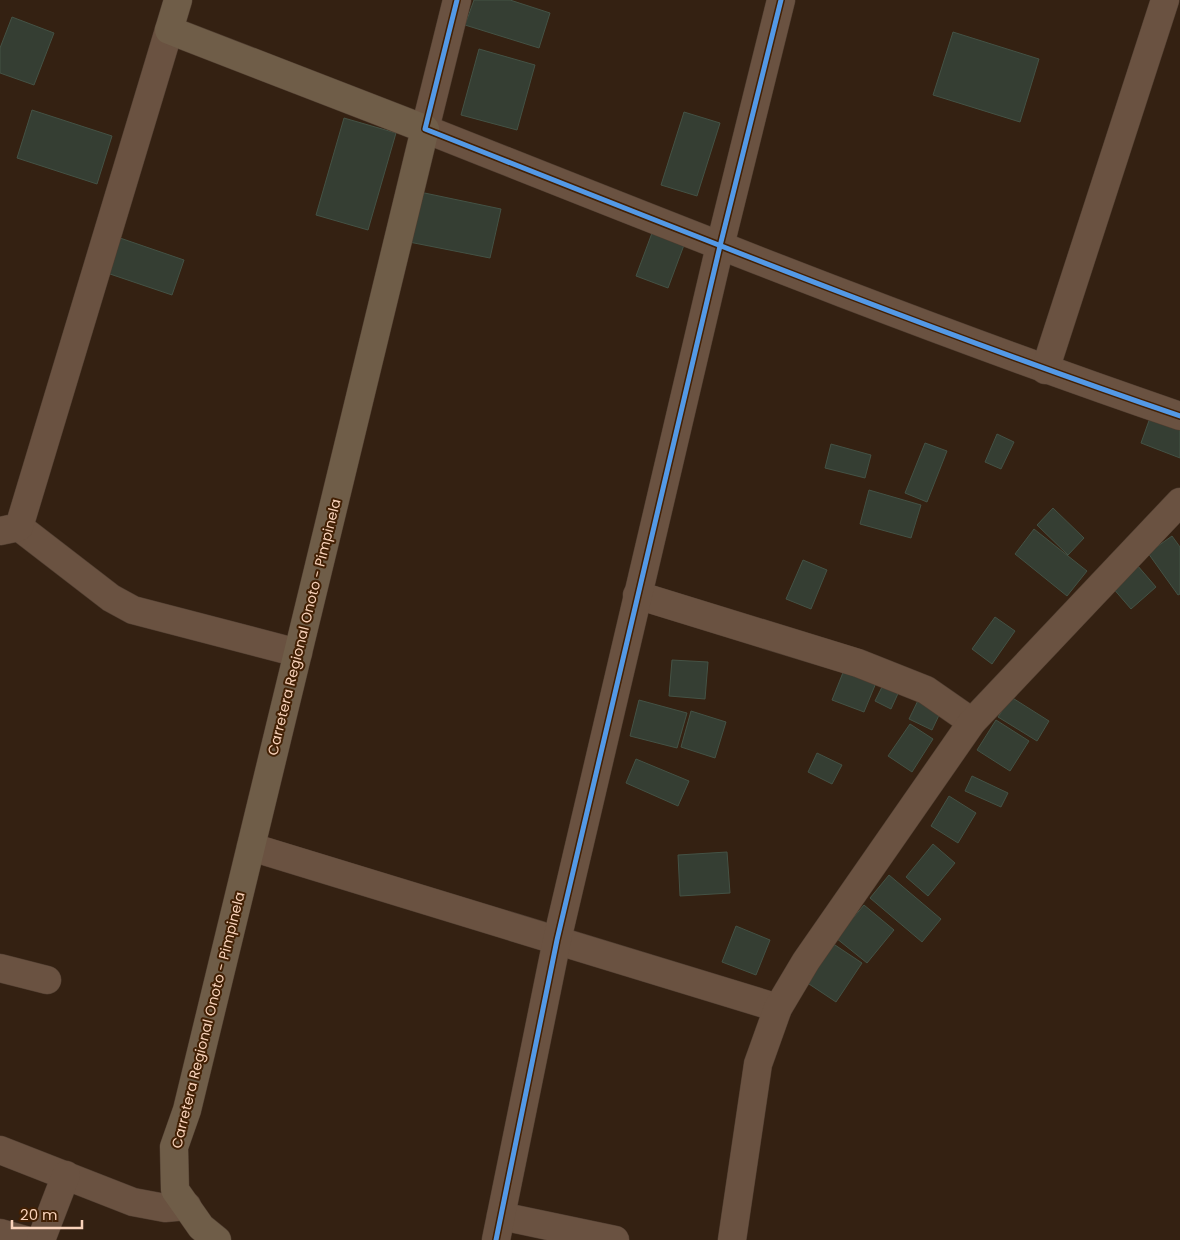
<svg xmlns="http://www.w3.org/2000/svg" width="1180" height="1240" viewBox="0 0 1180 1240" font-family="Poppins,sans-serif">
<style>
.building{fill:#353e33;stroke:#445245}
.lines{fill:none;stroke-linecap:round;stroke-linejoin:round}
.minor-casing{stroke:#4f3d30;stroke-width:29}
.major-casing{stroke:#4f3d30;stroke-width:29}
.minor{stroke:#6a5241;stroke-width:28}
.major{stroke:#6f5d48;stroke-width:28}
.cycleway-casing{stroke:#422004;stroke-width:8}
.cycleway{stroke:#5399e6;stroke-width:5}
.labels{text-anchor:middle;stroke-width:4;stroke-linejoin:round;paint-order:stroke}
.street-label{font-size:14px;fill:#f9d2ba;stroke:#422004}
</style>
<rect width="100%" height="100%" fill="#342112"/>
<g class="building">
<path d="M474 0H510L550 13 539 48 465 25Z"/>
<path d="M12 17 54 33 34 85 0 73V48Z"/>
<path d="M953 32 1039 59 1020 122 933 95Z"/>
<path d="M479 49 535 65 517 130 461 115Z"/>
<path d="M32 110 112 136 97 184 17 158Z"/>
<path d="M684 112 720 123 697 196 661 185Z"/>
<path d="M344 118 396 133 368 230 316 215Z"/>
<path d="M415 191 501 209 490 258 404 241Z"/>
<path d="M652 233 684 245 668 288 636 276Z"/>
<path d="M120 238 184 260 172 295 107 273Z"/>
<path d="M1151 415 1180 426V458L1141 443Z"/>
<path d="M997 434 1014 442 1001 469 985 462Z"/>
<path d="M925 443 947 451 927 502 905 493Z"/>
<path d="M831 444 871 455 865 478 825 468Z"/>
<path d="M869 490 921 505 911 538 860 524Z"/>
<path d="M1053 508 1084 538 1068 555 1037 525Z"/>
<path d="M1034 529 1087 571 1067 596 1015 554Z"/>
<path d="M1172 536 1180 547V594L1178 595 1148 553Z"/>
<path d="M803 560 827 570 811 609 786 599Z"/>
<path d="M1137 565 1156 587 1131 609 1112 587Z"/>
<path d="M995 617 1015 631 992 664 972 649Z"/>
<path d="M672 660 708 662 705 699 669 696Z"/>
<path d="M846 665 878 678 864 712 832 700Z"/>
<path d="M890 671 905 678 891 709 875 701Z"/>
<path d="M926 684 949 694 932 730 909 719Z"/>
<path d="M1011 697 1049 721 1037 741 998 717Z"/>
<path d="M639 700 687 713 677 748 630 736Z"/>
<path d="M691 711 726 722 715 758 681 747Z"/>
<path d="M996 720 1029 741 1010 771 977 750Z"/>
<path d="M910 724 933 739 912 772 888 756Z"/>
<path d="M817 753 842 765 832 784 808 772Z"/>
<path d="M636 759 689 781 678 806 626 783Z"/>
<path d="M972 776 1008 793 1001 807 965 791Z"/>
<path d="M949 796 976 813 958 843 931 826Z"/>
<path d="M933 844 955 863 928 896 906 877Z"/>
<path d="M727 852 730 893 680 896 678 855Z"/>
<path d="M889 875 941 919 922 942 870 898Z"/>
<path d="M864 905 894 930 867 963 836 938Z"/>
<path d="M736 926 770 940 756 975 722 962Z"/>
<path d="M826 939 862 963 836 1002 800 978Z"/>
</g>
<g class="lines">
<g class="minor-casing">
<g id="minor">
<path d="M457 0 425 129C675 228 925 329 1180 416"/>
<path d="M1045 370 1165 0"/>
<path d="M19 527 111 598 133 610 298 653"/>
<path d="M0 531 19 527 169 30"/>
<path d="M637 595 858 663 926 690 972 722"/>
<path d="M251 847 778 1008"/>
<path d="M0 968 47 980"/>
<path d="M0 1150 133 1202 165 1208 187 1206"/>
<path d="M501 1216 615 1240"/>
<path d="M0 1233 25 1240"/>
<path d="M41 1240 66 1175"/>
<path d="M496 1240 557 940 720 246 781 0"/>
<path d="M732 1240 758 1064 778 1008 806 961 972 722 1180 502"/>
</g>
</g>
<g class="major-casing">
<path id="major" d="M178 0 169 30 425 129 187 1110 174 1147 175 1190 201 1227 217 1240"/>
</g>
<use href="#minor" class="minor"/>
<use href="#major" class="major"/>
<g class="cycleway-casing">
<g id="cycleway">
<path d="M457 0 425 129C675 228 925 329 1180 416"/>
<path d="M496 1240 557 940 720 246 781 0"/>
</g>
</g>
<use href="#cycleway" class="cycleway"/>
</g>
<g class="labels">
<g class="street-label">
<text transform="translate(304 627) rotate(-76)" y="5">Carretera Regional Onoto - Pimpinela</text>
<text transform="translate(208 1020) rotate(-76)" y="5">Carretera Regional Onoto - Pimpinela</text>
</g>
</g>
<path d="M12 1220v8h70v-8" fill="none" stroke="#f9d2ba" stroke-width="2.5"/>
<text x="20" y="1220" font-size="15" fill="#f9d2ba" stroke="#422004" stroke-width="4" paint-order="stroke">20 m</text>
</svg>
